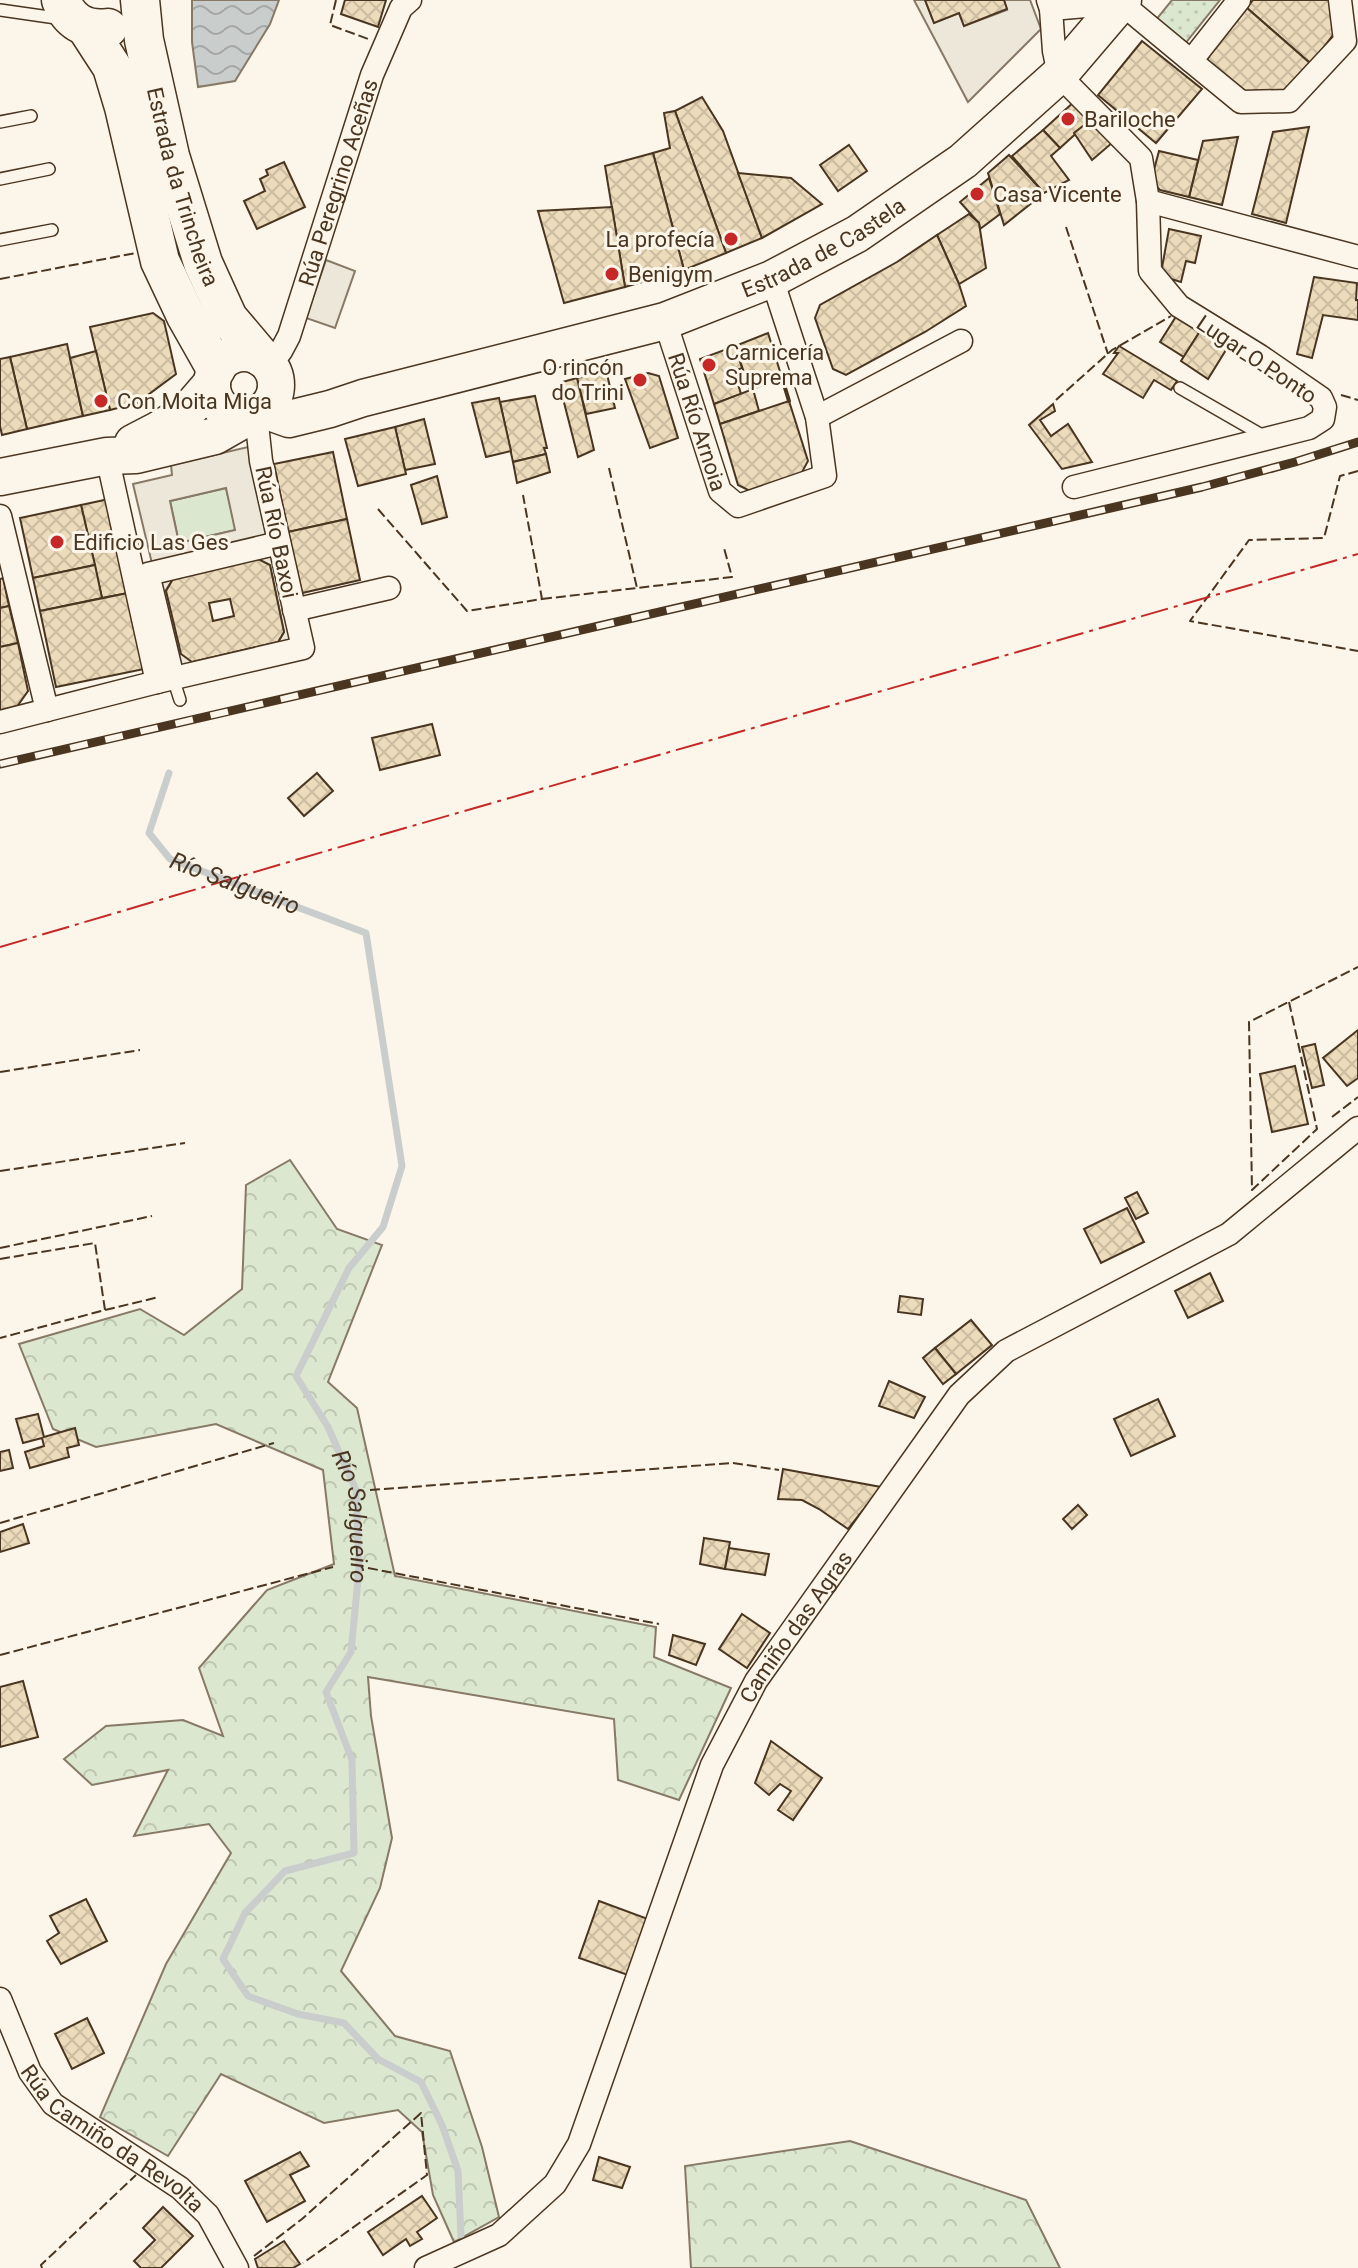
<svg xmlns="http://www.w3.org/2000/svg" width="1358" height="2268" viewBox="0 0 1358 2268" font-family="Roboto,sans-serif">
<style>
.grass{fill:#dce7d0;stroke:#887966;stroke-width:2}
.forest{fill:url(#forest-crowns);stroke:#887966;stroke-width:2}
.park{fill:url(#park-dots);stroke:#887966;stroke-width:2}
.parking{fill:#ede7d9;stroke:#887966;stroke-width:2;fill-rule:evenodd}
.water{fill:url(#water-waves);stroke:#887966;stroke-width:2}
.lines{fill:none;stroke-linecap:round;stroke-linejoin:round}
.stream{stroke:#c9cecd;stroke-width:7}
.building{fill:url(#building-cross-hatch);stroke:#4a3520;stroke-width:2;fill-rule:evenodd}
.service-casing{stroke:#4a3520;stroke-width:14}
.minor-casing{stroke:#4a3520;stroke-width:25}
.primary-casing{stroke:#4a3520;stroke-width:39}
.trunk-casing{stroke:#4a3520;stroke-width:41}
.service{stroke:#fbf6e9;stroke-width:11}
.minor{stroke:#fbf6e9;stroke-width:22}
.primary{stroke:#fbf6e9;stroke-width:36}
.trunk{stroke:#fbf6e9;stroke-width:38}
.rail-casing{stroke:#4a3520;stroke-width:9}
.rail{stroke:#fbf6e9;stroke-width:6;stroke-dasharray:18;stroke-linecap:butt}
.fence{stroke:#4a3520;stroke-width:2;stroke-dasharray:10 4;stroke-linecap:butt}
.wall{stroke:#4a3520;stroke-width:4}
.power{stroke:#c62828;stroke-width:2;stroke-dasharray:28 6 4 6;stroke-linecap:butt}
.poi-dot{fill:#c62828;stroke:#fbf6e9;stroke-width:3}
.labels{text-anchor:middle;stroke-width:6;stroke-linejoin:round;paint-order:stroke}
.poi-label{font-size:22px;fill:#4a3520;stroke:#fbf6e9;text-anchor:start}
.street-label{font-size:22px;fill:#4a3520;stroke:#fbf6e9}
.water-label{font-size:24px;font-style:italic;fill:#4a3520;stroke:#fbf6e9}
</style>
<defs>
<pattern id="forest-crowns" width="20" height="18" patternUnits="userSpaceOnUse" patternTransform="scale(2)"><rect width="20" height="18" fill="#dce7d0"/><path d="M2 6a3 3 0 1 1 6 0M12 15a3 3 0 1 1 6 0" fill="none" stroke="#bec7b2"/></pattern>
<pattern id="park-dots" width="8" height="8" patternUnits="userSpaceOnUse" patternTransform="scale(2)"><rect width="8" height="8" fill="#dce7d0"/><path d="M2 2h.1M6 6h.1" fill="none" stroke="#bec7b2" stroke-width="1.8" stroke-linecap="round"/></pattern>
<pattern id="water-waves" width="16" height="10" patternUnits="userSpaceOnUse" patternTransform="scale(2)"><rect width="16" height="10" fill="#c9cecd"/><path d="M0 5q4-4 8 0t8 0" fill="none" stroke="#a5a8a6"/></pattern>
<pattern id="building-cross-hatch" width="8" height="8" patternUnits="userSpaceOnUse" patternTransform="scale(2)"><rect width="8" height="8" fill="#ecdcbc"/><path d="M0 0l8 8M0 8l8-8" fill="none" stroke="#ccbda1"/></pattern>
</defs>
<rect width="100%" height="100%" fill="#fbf6e9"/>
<path class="grass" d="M226 488 236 530 179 543 170 501Z"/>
<g class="forest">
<path d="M290 1160 337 1229 382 1245 328 1382 357 1408 395 1576 656 1627 654 1657 731 1688 679 1800 618 1780 614 1719 368 1677 371 1716 392 1838 380 1888 341 1971 395 2036 450 2051 482 2147 499 2217 454 2242 433 2195 422 2132 398 2110 324 2123 221 2074 168 2156 100 2117 166 1964 231 1853 209 1824 134 1836 168 1770 92 1785 64 1759 106 1726 183 1720 223 1736 199 1668 267 1590 334 1564 323 1470 216 1424 96 1447 53 1429 19 1344 140 1309 184 1335 242 1289 246 1185Z"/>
<path d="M850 2141 1026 2200 1060 2268H691L685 2166Z"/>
</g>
<path class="park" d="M1172 0H1220L1184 45 1155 21Z"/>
<g class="parking">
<path d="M914 0H925L934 23 959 13 964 26 1007 10 1004 0H1030L1041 29 968 102Z"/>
<path d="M326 260 355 271 335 328 306 318Z"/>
<path d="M248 447 253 450 295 639 186 671 176 664 133 484 172 475 171 465ZM226 488 235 530 179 543 170 501ZM270 566 284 632 278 642 181 654 166 590 173 579Z"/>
</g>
<path class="water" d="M192 0H279L270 24 235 81 198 87 192 42Z"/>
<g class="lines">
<path class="stream" id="s1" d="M169 773 149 833 170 859 366 933 402 1166 383 1227 349 1268 296 1376 328 1427 356 1490 359 1569 351 1652 326 1692 352 1760 354 1853 285 1871 245 1913 223 1959 248 1996 298 2014 344 2023 378 2059 421 2082 442 2125 458 2171 461 2235"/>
</g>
<g class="building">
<path d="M345 0H386L378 27 341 14Z"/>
<path d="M925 0H1004L1007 9 964 26 959 13 934 23Z"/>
<path d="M1253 0H1335L1339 27 1311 64 1247 8Z"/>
<path d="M1247 8 1311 64 1292 91 1248 97 1203 64Z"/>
<path d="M1142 41 1202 89 1156 143 1098 95Z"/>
<path d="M702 97 723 131 762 238 726 253 675 111Z"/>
<path d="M1075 101 1092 119 1060 148 1043 130Z"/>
<path d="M675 111 726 253 684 270 653 153 670 148 664 113Z"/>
<path d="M1092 119 1112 143 1092 160 1074 133Z"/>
<path d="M1309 127 1286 223 1252 214 1273 132Z"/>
<path d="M1043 130 1060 148 1051 156 1069 180 1044 193 1012 156Z"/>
<path d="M1238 137 1222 205 1189 197 1203 141Z"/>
<path d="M849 145 867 171 838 191 820 165Z"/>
<path d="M1159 151 1198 160 1189 197 1160 190 1151 181Z"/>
<path d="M653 153 684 270 625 287 605 166Z"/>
<path d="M1009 155 1043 192 1033 202 1004 225 988 173Z"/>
<path d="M284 162 305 207 257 229 244 201 265 191 260 179 268 175 266 170Z"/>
<path d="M738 173 791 178 822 204 762 238Z"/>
<path d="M989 178 1000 214 980 229 979 223 960 202Z"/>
<path d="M612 207 625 287 564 303 538 211Z"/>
<path d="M969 214 979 223 986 268 959 284 937 235Z"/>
<path d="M1169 229 1201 236 1195 263 1186 261 1181 282 1171 279 1161 273Z"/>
<path d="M937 235 959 284 966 306 925 332 846 375 833 369 815 318 820 305 897 262Z"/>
<path d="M1314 277 1357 283 1356 300H1358V320L1323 315 1312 358 1297 354Z"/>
<path d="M153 313 164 321 176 374 137 403 110 410 90 327Z"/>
<path d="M1177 315 1201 330 1184 357 1160 342Z"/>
<path d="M1202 328 1229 345 1208 379 1181 361Z"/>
<path d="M768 333 782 378 750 390 735 346Z"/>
<path d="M67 344 83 416 27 429 10 357Z"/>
<path d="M735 346 742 368 734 371 741 394 714 404 700 359Z"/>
<path d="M1119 346 1177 381 1171 390 1154 380 1143 398 1103 374 1118 353H1114Z"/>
<path d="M96 351 110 410 83 416 70 358Z"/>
<path d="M10 357 27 429 2 435 0 426V359Z"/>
<path d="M606 370 615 408 586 414 577 378Z"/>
<path d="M648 373 659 376 678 438 650 448 625 379Z"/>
<path d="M577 378 594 450 578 457 559 383Z"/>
<path d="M753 389 759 411 720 424 714 404Z"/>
<path d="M535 396 547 448H544L546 454 513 462 500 402Z"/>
<path d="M499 398 511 451 486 457 472 403Z"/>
<path d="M789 401 808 461 801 474 750 491 738 485 720 424Z"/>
<path d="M1053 404 1055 411 1040 420 1051 436 1068 424 1092 462 1062 469 1029 425Z"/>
<path d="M424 419 435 464 405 470 395 427Z"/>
<path d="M395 427 406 474 358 486 345 439Z"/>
<path d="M333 452 347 519 288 532 274 464Z"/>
<path d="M546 454 550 472 517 483 513 462Z"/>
<path d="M437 476 447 517 422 524 411 485Z"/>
<path d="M109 499 128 593 102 598 81 505Z"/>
<path d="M81 505 95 565 33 578 20 518Z"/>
<path d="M347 519 360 580 302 593 288 532Z"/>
<path d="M258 559 270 565 284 632 278 642 192 662 181 654 166 591 173 579ZM230 599 234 616 213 621 209 603Z"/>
<path d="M95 565 102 598 40 611 33 578Z"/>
<path d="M3 578 9 606 0 608V579Z"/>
<path d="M128 593 144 669 56 687 40 611Z"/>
<path d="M9 606 18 643 0 647V608Z"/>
<path d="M18 643 28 691 16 708 0 712V647Z"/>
<path d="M432 724 440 755 380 770 372 738Z"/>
<path d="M317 773 333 791 304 816 288 798Z"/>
<path d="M1358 1030V1078L1347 1086 1323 1058Z"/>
<path d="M1315 1044 1324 1085 1312 1088 1302 1047Z"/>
<path d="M1295 1066 1308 1124 1272 1132 1260 1074Z"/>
<path d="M1137 1192 1148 1213 1136 1219 1125 1198Z"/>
<path d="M1127 1208 1144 1242 1101 1263 1084 1229Z"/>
<path d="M1210 1273 1223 1301 1188 1318 1175 1291Z"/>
<path d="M900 1296 923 1299 921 1315 898 1312Z"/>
<path d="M971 1320 992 1345 956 1374 935 1348Z"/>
<path d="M935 1348 956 1374 943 1384 923 1358Z"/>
<path d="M889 1381 925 1397 914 1418 879 1406Z"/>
<path d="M1158 1399 1175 1436 1131 1456 1114 1419Z"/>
<path d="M38 1414 44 1437 75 1428 79 1445 67 1448 69 1457 30 1468 25 1452 44 1446 42 1438 23 1443 16 1419Z"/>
<path d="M9 1450 13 1468 0 1471V1452Z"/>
<path d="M783 1469 881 1487 848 1529 819 1509 802 1500 778 1499Z"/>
<path d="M1078 1505 1087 1515 1072 1529 1063 1519Z"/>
<path d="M23 1524 29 1543 0 1552V1532Z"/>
<path d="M704 1538 730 1542 725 1569 700 1564Z"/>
<path d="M729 1548 769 1554 765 1575 725 1569Z"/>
<path d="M742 1614 770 1633 747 1668 719 1649Z"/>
<path d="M673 1635 705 1644 696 1665 669 1655Z"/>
<path d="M23 1681 38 1737 0 1747V1687Z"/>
<path d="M771 1741 822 1778 793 1820 778 1810 791 1791 780 1784 769 1795 755 1783Z"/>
<path d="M86 1899 107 1941 61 1964 47 1941 59 1933 50 1916Z"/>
<path d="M599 1901 648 1919 628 1975 579 1958Z"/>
<path d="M87 2018 104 2053 72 2069 55 2034Z"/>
<path d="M300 2152 309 2166 290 2175 305 2201 267 2222 245 2181Z"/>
<path d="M599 2157 630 2167 622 2188 593 2180Z"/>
<path d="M422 2196 437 2218 417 2232 422 2239 410 2246 406 2239 383 2255 368 2232Z"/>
<path d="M163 2207 193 2236 161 2268H141L134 2261 155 2240 143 2228Z"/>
<path d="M284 2241 300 2264 293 2268H258L255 2259Z"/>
</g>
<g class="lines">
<g class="service-casing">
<g id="service">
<path d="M0 10 63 19"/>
<path d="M0 122 31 116"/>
<path d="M0 179 49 169"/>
<path d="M0 240 52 230"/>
<path d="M1180 388 1267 438"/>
<path d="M173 678 180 700"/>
</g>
</g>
<g class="minor-casing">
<g id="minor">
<path d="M1048 0 1051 9 1054 51 1059 75 1141 158 1148 201 1358 257"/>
<path d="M1051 9 1121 3 1191 61 1239 0"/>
<path d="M1191 61 1241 102 1289 101 1345 41 1340 0"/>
<path id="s2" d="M665 321 720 491 738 506 825 476 817 417 772 279"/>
<path id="s3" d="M270 365 281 351 289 336 372 75 401 8 410 0"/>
<path d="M817 417 961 341"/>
<path d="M107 456 157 682"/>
<path d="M1074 487 1309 428 1323 419 1325 407 1321 398 1260 356 1179 306 1150 271 1148 201"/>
<path d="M0 516 47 710"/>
<path d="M148 574 279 543"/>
<path d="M151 586 173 678"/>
<path d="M294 610 389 588"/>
<path d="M0 722 157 682 303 648 261 461 256 415"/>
<path id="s4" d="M0 1999 30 2072 53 2104 180 2188 208 2215 237 2268"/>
<path id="s5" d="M426 2268 499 2235 555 2184 579 2144 712 1765 756 1681 959 1395 1006 1351 1229 1234 1358 1128"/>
</g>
</g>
<g class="primary-casing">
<g id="primary">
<circle cx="244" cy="385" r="32"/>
<path id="s6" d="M264 410 289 419 330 409 363 398 665 321 772 279 857 234 963 161 1059 75 1123 0"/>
<path d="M133 443 158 430 187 412 212 383"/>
<path d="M0 477 107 456 136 455 215 436 248 417"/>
</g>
</g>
<g class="trunk-casing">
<g id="trunk">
<path d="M61 0C69 21 85 31 108 28"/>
<path id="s7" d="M140 0 144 40 170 156 203 263 228 318 261 357"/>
<path d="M86 27 112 67 124 107 160 261 186 316 216 369"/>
</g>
</g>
<use href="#service" class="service"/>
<use href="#minor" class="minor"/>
<use href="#primary" class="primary"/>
<use href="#trunk" class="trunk"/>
<g class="rail-casing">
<path id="rail" d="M0 764 1202 487 1295 462 1358 442"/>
</g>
<use href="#rail" class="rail"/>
<g class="fence">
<path d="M336 0 330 25 371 40"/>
<path d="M1066 227 1108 354"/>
<path d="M0 279 136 253"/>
<path d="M1341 395 1358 400"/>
<path d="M1056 400 1112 350 1171 316"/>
<path d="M609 468 637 588"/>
<path d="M1358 471 1340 476 1324 538 1249 540 1190 621 1358 651"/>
<path d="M378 509 467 611 542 599 523 495"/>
<path d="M542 599 732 577 724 548"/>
<path d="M1289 1002 1317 1129 1252 1190 1249 1022 1358 967"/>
<path d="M0 1072 140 1050"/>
<path d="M1332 1117 1358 1097"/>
<path d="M0 1171 185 1143"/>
<path d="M0 1248 152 1216"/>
<path d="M0 1259 95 1243 105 1310 0 1338"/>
<path d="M105 1310 159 1297"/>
<path d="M370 1490 733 1463 779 1470"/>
<path d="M0 1523 274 1443"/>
<path d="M368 1568 659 1624"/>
<path d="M0 1655 333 1567"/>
<path d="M254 2256 302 2219 421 2113 427 2175 303 2263"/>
<path d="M42 2268 41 2265 136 2175"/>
</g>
<path class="wall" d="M782 378 789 401"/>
<path class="power" d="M0 947 367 839 1358 554"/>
</g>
<g class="poi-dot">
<circle cx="1068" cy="119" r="8"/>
<circle cx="977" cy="194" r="8"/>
<circle cx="731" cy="239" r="8"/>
<circle cx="612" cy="274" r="8"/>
<circle cx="709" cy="365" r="8"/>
<circle cx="640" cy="380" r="8"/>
<circle cx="101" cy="401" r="8"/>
<circle cx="57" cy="542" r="8"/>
</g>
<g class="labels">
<g class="poi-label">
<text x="1084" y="127">Bariloche</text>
<text x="993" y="202">Casa Vicente</text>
<text x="715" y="247" text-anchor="end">La profecía</text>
<text x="628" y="282">Benigym</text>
<text x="725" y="360">Carnicería<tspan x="725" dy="25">Suprema</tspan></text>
<text x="624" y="375" text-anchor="end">O rincón<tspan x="624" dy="25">do Trini</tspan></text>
<text x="117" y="409">Con Moita Miga</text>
<text x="73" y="550">Edificio Las Ges</text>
</g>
<g class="street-label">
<text dy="8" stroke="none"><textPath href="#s3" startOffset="196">Rúa Peregrino Aceñas</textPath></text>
<text dy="8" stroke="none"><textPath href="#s7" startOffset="192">Estrada da Trincheira</textPath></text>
<text dy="8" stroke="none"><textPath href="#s6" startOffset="590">Estrada de Castela</textPath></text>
<text transform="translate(1257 359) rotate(34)" y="8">Lugar O Ponto</text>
<text dy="8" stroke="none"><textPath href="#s2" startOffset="106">Rúa Río Arnoia</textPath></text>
<text transform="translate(277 532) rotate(78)" y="8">Rúa Río Baxoi</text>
<text dy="8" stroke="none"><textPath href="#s5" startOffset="766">Camiño das Agras</textPath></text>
<text dy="8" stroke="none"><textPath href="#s4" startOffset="186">Rúa Camiño da Revolta</textPath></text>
</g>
<g class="water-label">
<text dy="8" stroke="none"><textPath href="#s1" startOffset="166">Río Salgueiro</textPath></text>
<text dy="8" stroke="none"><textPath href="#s1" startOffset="934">Río Salgueiro</textPath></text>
</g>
</g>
</svg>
